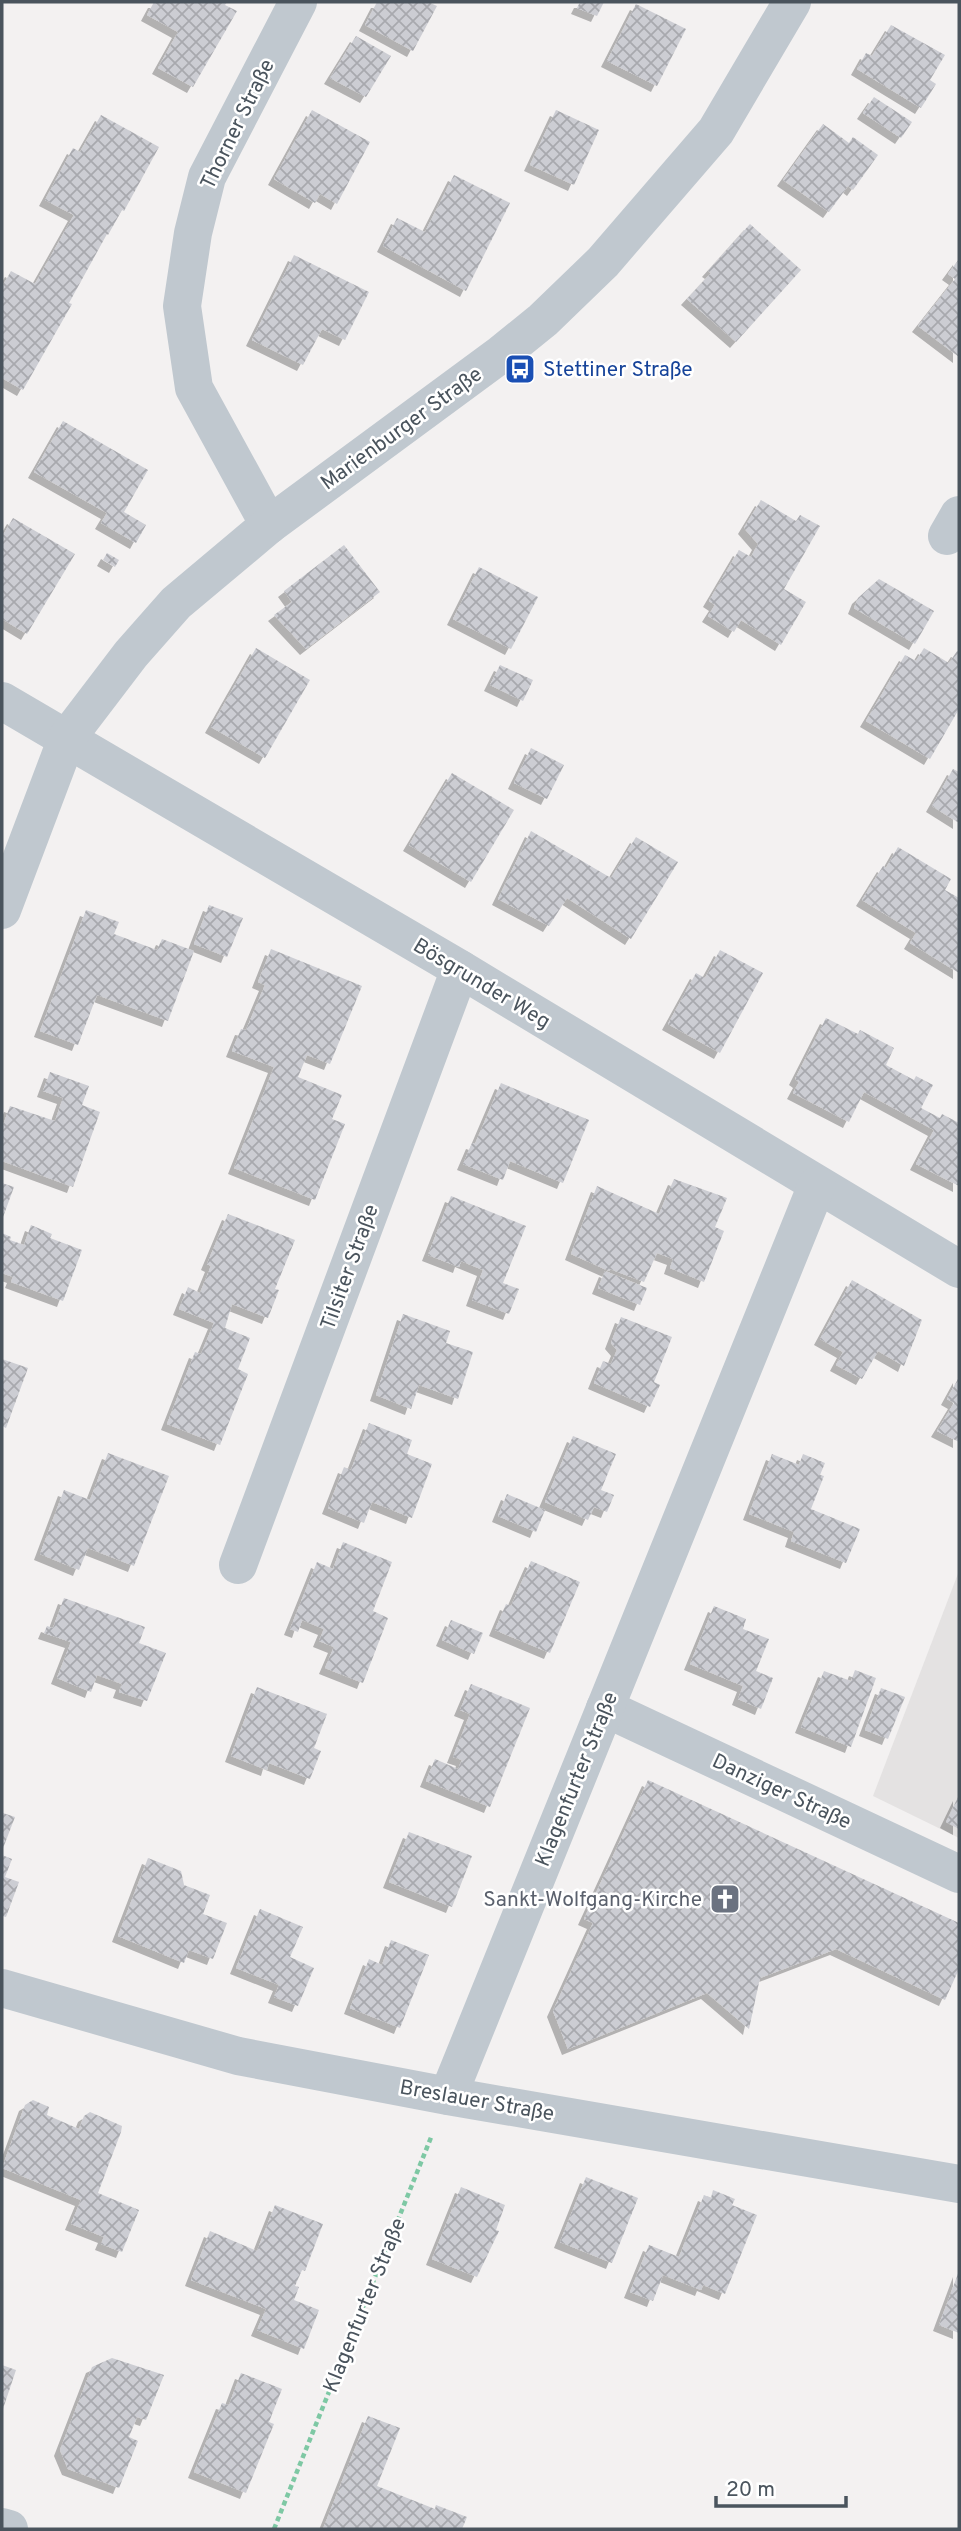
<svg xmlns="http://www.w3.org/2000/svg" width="961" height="2531" viewBox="0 0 961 2531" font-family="Overpass,sans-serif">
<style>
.education{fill:#e4e2e2}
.building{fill:url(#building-cross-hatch);filter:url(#shadow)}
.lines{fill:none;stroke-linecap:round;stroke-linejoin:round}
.path{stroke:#7ec8a4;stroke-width:4.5;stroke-dasharray:5 3.5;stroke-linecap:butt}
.minor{stroke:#c0c8cf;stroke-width:38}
.labels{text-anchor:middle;stroke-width:5;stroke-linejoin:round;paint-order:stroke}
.street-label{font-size:21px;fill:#4a545d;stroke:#fff}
.transit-label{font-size:21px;fill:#164399;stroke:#fff;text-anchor:start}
.worship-label{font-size:21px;fill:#5b616d;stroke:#fff;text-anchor:end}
</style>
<defs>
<pattern id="building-cross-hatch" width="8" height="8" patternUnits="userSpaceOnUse" patternTransform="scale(1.75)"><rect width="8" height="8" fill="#cccdd3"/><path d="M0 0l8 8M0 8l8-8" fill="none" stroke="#a8a9ae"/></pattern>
<filter id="shadow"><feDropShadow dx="-6" dy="6" stdDeviation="0" flood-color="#0004"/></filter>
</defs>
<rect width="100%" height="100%" fill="#f3f1f1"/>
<path class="education" d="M959 1571V1838L873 1796Z"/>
<g class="building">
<path d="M154 2H227L225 5 237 11 193 87 158 68 178 32 147 15Z"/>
<path d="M377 2H428L437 6 413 51 365 25Z"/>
<path d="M580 2H604L597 16 577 8Z"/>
<path d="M636 4 686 29 657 86 607 61Z"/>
<path d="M891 25 945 55 930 80 936 84 921 108 857 69 866 53 872 56Z"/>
<path d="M356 36 391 56 366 97 330 78Z"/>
<path d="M874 97 912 122 901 138 863 113Z"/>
<path d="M312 110 370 142 337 204 320 194 315 203 274 179Z"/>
<path d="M556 110 599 130 574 185 530 165Z"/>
<path d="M101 115 159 147 124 211 122 210 108 235 107 234 69 303 72 304 23 390 2 378V287L11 271 35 284 74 215 45 200 73 148 80 152Z"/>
<path d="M823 124 849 143 853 137 878 155 853 190 848 186 829 212 783 180Z"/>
<path d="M454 175 510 203 466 291 383 246 397 218 425 232Z"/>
<path d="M750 224 801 270 736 342 687 299 711 273 708 271Z"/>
<path d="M294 255 369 292 345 340 322 329 303 365 252 340Z"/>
<path d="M959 259V357L918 326 955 279 948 274Z"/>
<path d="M63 421 148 470 124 512 146 525 136 543 101 523 107 513 34 472Z"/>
<path d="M761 500 796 521 800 515 820 526 784 589 806 602 781 645 741 620 734 632 708 616 715 605 709 601 739 550 751 557 758 544 744 528Z"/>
<path d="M13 518 75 554 27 634 2 619V537Z"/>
<path d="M344 545 380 592 306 649 274 615 292 602 284 591Z"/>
<path d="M107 553 119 560 115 567 103 560Z"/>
<path d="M479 567 538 597 511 649 453 619Z"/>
<path d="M879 579 934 611 915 644 854 608 858 598Z"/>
<path d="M256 648 310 680 265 758 211 727Z"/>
<path d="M924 648 949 663 957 651 959 652V709L930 759 866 721 905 655 916 661Z"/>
<path d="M500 665 533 680 523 701 490 685Z"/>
<path d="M531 748 564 765 547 799 514 783Z"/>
<path d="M953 769 959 772V823L932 806Z"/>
<path d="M452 773 514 810 471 882 409 845Z"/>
<path d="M531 831 611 878 636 837 678 862 631 939 567 898 549 926 498 899Z"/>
<path d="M898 847 951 879 945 890 959 898V973L910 943 916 933 862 900 883 866 886 868Z"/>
<path d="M209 905 243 918 227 957 194 944Z"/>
<path d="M86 910 119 922 114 934 157 950 162 939 194 951 168 1021 97 995 78 1045 40 1031Z"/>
<path d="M271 949 362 986 330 1064 307 1055 298 1077 342 1095 332 1119 345 1124 315 1200 234 1168 274 1067 232 1051 241 1029 246 1030 265 985 258 982Z"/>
<path d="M720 950 763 973 720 1053 668 1024 696 973 705 978Z"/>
<path d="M826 1018 858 1034 860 1030 894 1048 886 1065 914 1080 916 1076 933 1085 921 1108 940 1118 942 1114 959 1123V1186L916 1164 934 1130 864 1092 849 1122 793 1093 799 1082 795 1079Z"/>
<path d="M50 1072 89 1086 82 1105 100 1112 73 1187 2 1161V1128L10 1106 55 1121 63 1098 43 1091Z"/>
<path d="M501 1083 589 1120 563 1183 510 1161 503 1180 463 1164 472 1143 475 1144Z"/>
<path d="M674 1179 727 1198 715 1227 724 1231 704 1282 670 1268 673 1259 657 1253 644 1282 610 1269 609 1271 571 1254 597 1186 659 1214Z"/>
<path d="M2 1183 14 1187 2 1220Z"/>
<path d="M451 1196 526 1226 503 1283 519 1289 509 1314 472 1300 483 1270 461 1261 459 1267 428 1255Z"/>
<path d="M228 1214 295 1240 275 1289 279 1290 268 1318 232 1304 225 1328 250 1338 238 1369 248 1374 220 1445 167 1424 195 1352 201 1354 214 1323 179 1309 188 1287 200 1293 211 1266 207 1264Z"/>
<path d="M31 1225 52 1234 50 1238 82 1250 63 1301 11 1282 13 1277 2 1273V1233L11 1237 10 1240 24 1245Z"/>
<path d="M605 1271 647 1288 640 1305 598 1288Z"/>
<path d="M852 1280 922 1320 904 1366 878 1351 862 1379 836 1365 843 1352 820 1339Z"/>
<path d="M403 1314 450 1331 446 1343 473 1352 458 1399 419 1385 411 1409 376 1395Z"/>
<path d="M621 1317 672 1337 654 1382 660 1385 650 1407 594 1383 603 1361 611 1364 617 1350 611 1343Z"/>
<path d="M2 1359 28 1368 6 1428 2 1426Z"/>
<path d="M959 1377V1442L937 1431 954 1403 947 1399Z"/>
<path d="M369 1423 412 1440 407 1454 432 1464 412 1518 372 1502 364 1523 328 1508 344 1467 351 1470Z"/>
<path d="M573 1436 616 1454 601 1490 614 1495 607 1512 594 1507 588 1520 545 1502Z"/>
<path d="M108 1453 169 1476 134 1566 88 1548 79 1570 40 1554 64 1490 90 1500Z"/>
<path d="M772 1454 799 1465 803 1454 825 1463 820 1475 824 1476 811 1509 860 1529 846 1563 791 1541 794 1532 749 1514Z"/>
<path d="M507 1494 545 1510 536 1532 498 1516Z"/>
<path d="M343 1542 392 1562 373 1611 388 1618 363 1683 325 1668 334 1647 319 1641 324 1629 302 1620 298 1632 290 1629 317 1562 333 1569Z"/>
<path d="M531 1561 580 1582 550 1653 495 1630 506 1604 511 1606Z"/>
<path d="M64 1598 145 1627 139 1643 166 1653 147 1701 119 1692 122 1684 97 1675 91 1692 57 1678 71 1642 44 1633 47 1626 53 1628Z"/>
<path d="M714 1606 746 1619 743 1629 769 1639 756 1671 773 1678 761 1709 738 1699 743 1686 690 1664Z"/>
<path d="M451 1620 483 1633 474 1654 442 1640Z"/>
<path d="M855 1670 876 1678 851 1747 801 1727 824 1671 851 1681Z"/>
<path d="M471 1684 530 1708 490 1807 426 1781 435 1759 458 1769 462 1760 453 1757 470 1714 460 1710Z"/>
<path d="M257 1687 327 1714 314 1748 321 1751 310 1779 269 1763 267 1770 231 1756Z"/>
<path d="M881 1688 905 1697 888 1739 865 1730Z"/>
<path d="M648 1780 959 1923V1969L945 2000 836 1949 760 1978 749 2029 707 1993 568 2049 553 2011 593 1923 584 1919Z"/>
<path d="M959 1795V1829L946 1822Z"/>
<path d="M3 1813 15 1817 2 1851V1817Z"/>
<path d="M409 1832 472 1856 452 1907 389 1882Z"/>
<path d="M2 1855 12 1859 5 1877 19 1882 6 1917 2 1916Z"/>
<path d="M148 1858 181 1871 184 1885 210 1895 203 1914 227 1923 213 1959 189 1950 184 1963 118 1936Z"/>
<path d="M260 1909 303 1927 290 1957 314 1968 298 2006 274 1997 279 1985 236 1968Z"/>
<path d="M391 1940 429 1955 400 2028 350 2008 369 1959 382 1965Z"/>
<path d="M33 2100 49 2107 47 2115 79 2129 84 2116 90 2112 122 2126 121 2132 98 2193 139 2210 122 2252 101 2244 104 2237 71 2224 81 2200 2 2168 25 2105Z"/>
<path d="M586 2177 638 2198 612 2263 560 2242Z"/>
<path d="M461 2187 505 2205 496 2230 499 2231 477 2277 432 2259Z"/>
<path d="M713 2190 735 2199 732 2205 757 2215 725 2294 703 2285 701 2290 663 2275 653 2301 630 2292 649 2245 679 2257 704 2195 711 2198Z"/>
<path d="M275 2205 323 2224 305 2271 302 2270 295 2286 299 2287 294 2300 319 2310 304 2349 257 2330 266 2309 191 2280 210 2231 257 2251Z"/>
<path d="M959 2271V2333L939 2325Z"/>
<path d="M112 2358 164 2375 146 2420 137 2417 129 2437 138 2441 119 2488 68 2469 60 2450 92 2367Z"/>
<path d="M2 2365 16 2370 2 2412Z"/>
<path d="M241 2373 282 2389 269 2422 274 2424 246 2493 194 2472 222 2403 229 2405Z"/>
<path d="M368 2416 400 2428 377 2486 435 2509 436 2505 467 2517 462 2529H323Z"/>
</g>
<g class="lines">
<path class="path" d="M274 2529 432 2135"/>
<g class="minor">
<path d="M269 525 194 388 182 306 193 233 207 177 298 2"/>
<path d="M947 536 959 515"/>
<path d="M2 701 460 969 959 1269"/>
<path d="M2 910 67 738 131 654 176 603 269 525 501 354 543 320 603 262 716 131 792 2"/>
<path d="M238 1565 460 969"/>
<path d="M605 1708 959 1874"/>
<path d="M2 1988 238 2056 448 2096 959 2184"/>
<path d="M448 2096 817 1185"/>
<path d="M2 2527 9 2529"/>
</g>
</g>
<defs>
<g id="bus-square" transform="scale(1.575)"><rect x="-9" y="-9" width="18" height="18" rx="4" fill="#1a4fb4" stroke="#fff"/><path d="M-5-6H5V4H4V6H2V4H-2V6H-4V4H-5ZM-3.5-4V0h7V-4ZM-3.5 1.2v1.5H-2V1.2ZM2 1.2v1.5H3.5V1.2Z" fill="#fff"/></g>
<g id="church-square" transform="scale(1.575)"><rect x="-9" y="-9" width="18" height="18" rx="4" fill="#6b7280" stroke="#fff"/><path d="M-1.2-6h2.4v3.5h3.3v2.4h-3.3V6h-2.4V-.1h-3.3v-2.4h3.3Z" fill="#fff"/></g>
</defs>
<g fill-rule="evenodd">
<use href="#bus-square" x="520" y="369"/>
<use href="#church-square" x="725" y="1899"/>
</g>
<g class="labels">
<g class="street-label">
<text transform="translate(237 124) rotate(-64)" y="7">Thorner Straße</text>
<text transform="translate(401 428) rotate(-36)" y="7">Marienburger Straße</text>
<text transform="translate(482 983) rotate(31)" y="7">Bösgrunder Weg</text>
<text transform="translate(349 1267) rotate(-70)" y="7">Tilsiter Straße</text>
<text transform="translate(576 1779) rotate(-68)" y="7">Klagenfurter Straße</text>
<text transform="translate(782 1791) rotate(25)" y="7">Danziger Straße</text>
<text transform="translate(477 2100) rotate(10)" y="7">Breslauer Straße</text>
<text transform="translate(364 2305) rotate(-68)" y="7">Klagenfurter Straße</text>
</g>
<g class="transit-label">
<text x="543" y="376">Stettiner Straße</text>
</g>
<g class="worship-label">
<text x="702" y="1906">Sankt-Wolfgang-Kirche</text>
</g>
</g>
<rect width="961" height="2531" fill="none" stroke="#4a545d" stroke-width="7"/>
<path d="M716 2496v10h130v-10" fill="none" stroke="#4a545d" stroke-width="3.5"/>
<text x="726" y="2496" font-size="21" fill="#4a545d" stroke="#ffffff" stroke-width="5" paint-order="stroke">20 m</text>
</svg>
